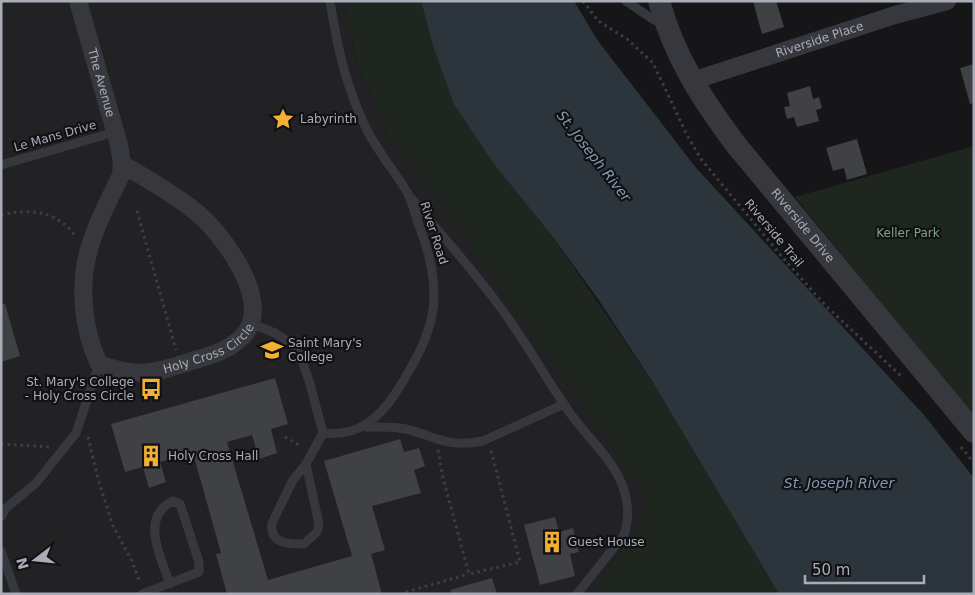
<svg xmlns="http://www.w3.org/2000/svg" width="975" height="595" viewBox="0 0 975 595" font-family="'DejaVu Sans',sans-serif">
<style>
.built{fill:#222225}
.green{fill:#1e261f}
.water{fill:#2c353c}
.building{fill:#404145}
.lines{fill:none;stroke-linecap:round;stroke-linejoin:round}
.path{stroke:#3d3f44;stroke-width:3;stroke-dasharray:2.5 4;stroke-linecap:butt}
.service{stroke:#37383d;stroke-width:9}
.minor{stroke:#37383d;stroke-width:18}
.tertiary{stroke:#37383d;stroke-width:22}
.labels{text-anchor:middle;stroke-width:4.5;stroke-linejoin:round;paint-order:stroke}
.street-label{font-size:12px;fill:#a8adb8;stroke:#111113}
.poi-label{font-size:12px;fill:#a8adb8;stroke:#111113;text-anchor:start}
.park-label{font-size:12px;fill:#7fa381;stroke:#111113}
.water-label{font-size:14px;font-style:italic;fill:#7f9bb3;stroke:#111113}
</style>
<rect width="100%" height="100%" fill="#161618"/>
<path class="built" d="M1 1H345L357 65 389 137 441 204 646 496 681 594H1Z"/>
<g class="green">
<path d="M345 1H421L433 46 550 233 652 381 779 594H592L642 519 646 496 441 204 389 137 357 65Z"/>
<path d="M974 146V417L795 197Z"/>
</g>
<path class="water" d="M421 1H574L598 41 697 169 924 415 974 478V594H779L652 381 598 299 550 233 494 164 454 104 433 46Z"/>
<g class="building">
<path d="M753 1H776L784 27 762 34Z"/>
<path d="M974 64V103L970 104 960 68Z"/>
<path d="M810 86 813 99 819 97 822 108 816 110 819 121 797 127 794 117 787 119 784 107 790 106 787 93Z"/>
<path d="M857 139 867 174 847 180 844 168 833 171 826 148Z"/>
<path d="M1 304H5L20 356 1 362Z"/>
<path d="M275 378 288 424 271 429 277 453 259 459 252 435 227 442 268 580 352 556 324 461 400 439 404 452 419 448 425 466 414 470 421 493 372 506 385 550 371 554 382 594H227L216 554 221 553 193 453 160 462 166 482 149 488 143 467 125 472 111 424Z"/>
<path d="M555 517 559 532 573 528 579 552 570 554 575 576 540 585 524 525Z"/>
<path d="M492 578 497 594H451L450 590Z"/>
</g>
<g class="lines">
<g class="path">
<path d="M583 1 598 21 627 39 653 63 687 135 701 159 783 258 826 306 902 377"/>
<path d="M137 211 176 350"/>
<path d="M1 215C30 208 58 211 76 237"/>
<path d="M88 437 98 479 113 526 132 561 140 583"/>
<path d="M285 437 302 447"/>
<path d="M1 444 51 447"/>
<path d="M961 447 974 463"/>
<path d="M438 450 443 478 469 574 520 562 491 450"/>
<path d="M406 592 469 574"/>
</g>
<g class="service">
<path d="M626 1 654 20 664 23"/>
<path d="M1 165 115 132"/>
<path d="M412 199C442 236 475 272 503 311 527 344 547 380 570 413 586 436 608 454 620 480 628 497 630 517 624 535L577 594"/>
<path d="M249 323 275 333 295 346 301 357 310 384 323 433 306 464"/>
<path d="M366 427C379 427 393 426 406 429 438 437 446 448 483 441L564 404"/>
<path d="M323 433C358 437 379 419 397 391 434 332 446 299 421 231 416 219 413 203 407 192 394 170 377 151 366 128 346 87 337 46 330 1"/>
<path d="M306 464 319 524 317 532 304 544C289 544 269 544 272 523L293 480Z"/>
<path d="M1 517 6 508 36 483 76 433 99 364"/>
<path d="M1 551 16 594"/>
<path d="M142 594 199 572V562L180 504 173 501C139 517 161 558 170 584"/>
</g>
<g class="minor">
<path id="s1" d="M78 1 119 145 122 164 121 175C110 198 98 220 91 243 78 281 82 328 99 364 139 379 155 373 195 360 213 355 235 348 247 331 269 296 222 233 196 212 173 193 147 179 122 164"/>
<path id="s2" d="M692 81 895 15 947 1"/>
</g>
<path class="tertiary" id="s3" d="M659 1C674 56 703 101 737 146L974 432"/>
</g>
<defs>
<g id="sight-bare" transform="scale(1.725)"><path d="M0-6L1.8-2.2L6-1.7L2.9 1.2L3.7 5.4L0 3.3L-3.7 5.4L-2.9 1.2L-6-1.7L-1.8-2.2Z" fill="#f2b134" stroke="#111113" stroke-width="2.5" paint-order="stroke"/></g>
<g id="university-bare" transform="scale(1.725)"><path d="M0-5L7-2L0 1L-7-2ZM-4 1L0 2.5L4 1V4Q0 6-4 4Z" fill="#f2b134" stroke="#111113" stroke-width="2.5" paint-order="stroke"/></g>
<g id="bus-bare" transform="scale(1.725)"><path d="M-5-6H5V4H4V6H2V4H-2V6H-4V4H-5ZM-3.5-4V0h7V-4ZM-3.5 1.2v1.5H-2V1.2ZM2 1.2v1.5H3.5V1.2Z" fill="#f2b134" stroke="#111113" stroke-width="2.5" paint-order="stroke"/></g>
<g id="building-bare" transform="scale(1.725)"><path d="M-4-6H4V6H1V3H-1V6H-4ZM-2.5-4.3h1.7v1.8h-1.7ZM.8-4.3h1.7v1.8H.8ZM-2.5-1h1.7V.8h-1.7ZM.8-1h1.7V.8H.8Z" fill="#f2b134" stroke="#111113" stroke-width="2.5" paint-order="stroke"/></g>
</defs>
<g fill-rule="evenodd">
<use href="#sight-bare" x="283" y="119"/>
<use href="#university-bare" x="272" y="350"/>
<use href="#bus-bare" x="151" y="389"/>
<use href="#building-bare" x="151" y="456"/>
<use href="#building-bare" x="552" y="542"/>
</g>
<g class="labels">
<g class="street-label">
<text dy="4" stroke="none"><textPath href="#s2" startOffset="134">Riverside Place</textPath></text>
<text dy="4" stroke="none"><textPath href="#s1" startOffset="85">The Avenue</textPath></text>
<text transform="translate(55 136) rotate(-16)" y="4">Le Mans Drive</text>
<text dy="4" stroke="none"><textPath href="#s3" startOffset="269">Riverside Drive</textPath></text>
<text transform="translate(434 233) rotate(72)" y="4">River Road</text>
<text transform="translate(774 233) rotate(50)" y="4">Riverside Trail</text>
<text dy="4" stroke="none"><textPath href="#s1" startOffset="495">Holy Cross Circle</textPath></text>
</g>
<g class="poi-label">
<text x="300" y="123">Labyrinth</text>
<text x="288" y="347">Saint Mary's<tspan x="288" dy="14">College</tspan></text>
<text x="134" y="386" text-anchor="end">St. Mary's College<tspan x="134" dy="14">- Holy Cross Circle</tspan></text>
<text x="168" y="460">Holy Cross Hall</text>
<text x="568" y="546">Guest House</text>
</g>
<g class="park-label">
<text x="908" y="237">Keller Park</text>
</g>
<g class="water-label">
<text transform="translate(594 156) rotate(52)" y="5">St. Joseph River</text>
<text x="839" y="488">St. Joseph River</text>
</g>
</g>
<rect width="975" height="595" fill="none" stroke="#a8adb8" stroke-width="5"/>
<g transform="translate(35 560) rotate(254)" stroke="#111113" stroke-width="4" paint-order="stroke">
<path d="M0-4L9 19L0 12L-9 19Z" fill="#a8adb8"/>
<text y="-8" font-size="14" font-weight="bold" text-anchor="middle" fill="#a8adb8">N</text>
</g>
<path d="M805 575v8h119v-8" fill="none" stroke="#a8adb8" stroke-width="2.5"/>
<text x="812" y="575" font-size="15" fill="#a8adb8" stroke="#111113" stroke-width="4" paint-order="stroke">50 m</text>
</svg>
